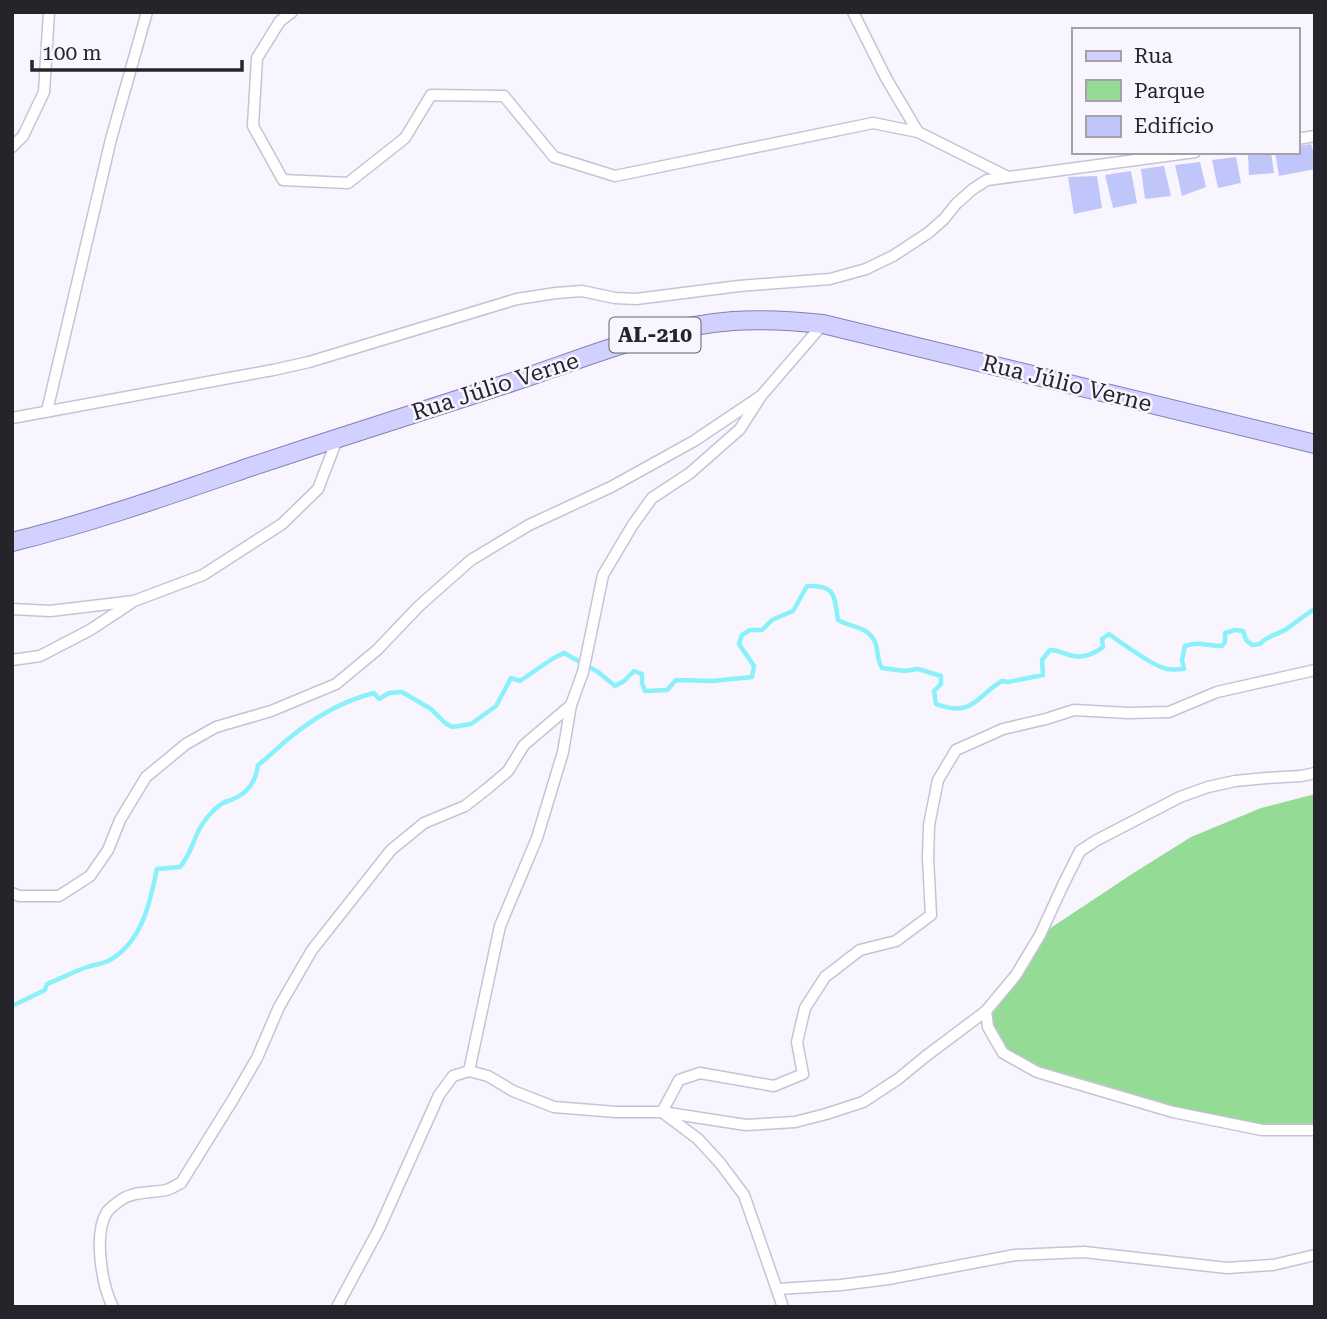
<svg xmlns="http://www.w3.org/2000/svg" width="1327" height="1319" viewBox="0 0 1327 1319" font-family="'Roboto Serif',serif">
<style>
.green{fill:#94db96}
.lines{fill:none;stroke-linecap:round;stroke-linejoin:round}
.stream{stroke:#8af0f9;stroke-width:4.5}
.building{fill:#c1c6fa}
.minor-casing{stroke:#c8c2d7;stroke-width:13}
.primary-casing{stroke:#8180b4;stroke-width:20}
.minor{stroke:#fff;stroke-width:10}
.primary{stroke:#d1d0fe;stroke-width:18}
.labels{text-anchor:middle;stroke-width:5;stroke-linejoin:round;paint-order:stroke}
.shield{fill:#f8f5fe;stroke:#65636a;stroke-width:2}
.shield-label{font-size:21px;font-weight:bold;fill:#26242b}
.street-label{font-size:23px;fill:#26242b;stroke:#f8f5fe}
</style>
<rect width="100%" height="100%" fill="#f8f5fe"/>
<path class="green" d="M1315 794V1130H1262L1037 1072 1003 1053 986 1011 1040 935 1132 874 1191 837 1261 808Z"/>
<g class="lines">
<path class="stream" d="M12 1006 45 990 47 984C60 979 73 972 87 967 94 965 101 964 108 961 142 943 150 903 157 869L180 867C193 852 193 837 203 823 207 817 216 807 223 803 226 801 230 801 233 799 248 793 256 780 258 765 268 758 277 748 287 740 312 719 342 701 374 693L379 699 389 693 402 692 431 709 445 723 452 727 471 724 496 706 511 678 520 681 552 659 564 653 598 672 615 686 624 681 634 671 642 674V683L645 691 667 690 676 680 712 681 752 677 754 666 739 644 742 635 750 630H762L772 620 793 611 807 586C836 585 834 595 838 620 850 627 866 626 874 640 879 648 876 659 882 668L905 671 918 669 941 676V684L934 691 936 704C974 718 976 696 1002 681L1008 682 1043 675 1042 660 1050 650C1060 650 1066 655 1074 656 1084 658 1096 653 1103 647L1102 639 1109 634C1120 642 1155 667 1167 669 1172 670 1179 669 1184 669L1182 660 1185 646C1201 641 1206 646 1222 646L1225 642V633L1235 630 1243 631 1246 640 1252 645 1260 644C1267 636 1276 635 1285 630 1296 623 1304 615 1315 609"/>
</g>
<g class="building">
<path d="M1311 144 1315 158V169L1279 176 1275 152H1297V146Z"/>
<path d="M1271 152 1274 173 1249 175 1248 155Z"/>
<path d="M1236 157 1241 183 1218 188 1212 160Z"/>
<path d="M1200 162 1206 187 1182 196 1175 165Z"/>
<path d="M1164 166 1171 196 1145 199 1141 169Z"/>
<path d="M1131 171 1137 203 1113 208 1105 175Z"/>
<path d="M1097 176 1102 208 1074 214 1068 177Z"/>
</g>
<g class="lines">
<g class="minor-casing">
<g id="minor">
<path d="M292 12 280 21 257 58 253 126 283 180 348 183 405 138 431 95 504 96 554 157 615 176 873 123 918 132 1008 177"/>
<path d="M853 12 886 78 918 132"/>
<path d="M1297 139 1315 136"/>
<path d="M12 147 23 136 44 92 49 12"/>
<path d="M47 411 111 139 147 12"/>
<path d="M12 418 273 370 309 362 517 299 556 293 582 291 615 298 636 299 739 286 830 279 866 269 893 256 928 233 944 219 956 204 973 189 987 180 1195 152"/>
<path d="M12 609 50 611 134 601 203 575 282 524 318 489 338 437"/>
<path d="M12 660 40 656 90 630 131 603"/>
<path d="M12 893 19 896H59L90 876 108 850 120 820 146 777 186 744 216 727 271 711 336 684 377 650 419 606 471 560 529 525 611 487 694 441 761 396"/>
<path d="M986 1011 988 1027 1003 1053 1037 1072 1173 1112 1262 1130H1315"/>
<path d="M469 1071 500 926 537 838 563 752 571 705 583 672 603 575 632 526 652 498 690 473 740 429 761 396 823 324"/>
<path d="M778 1289 841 1285 888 1279 1015 1255 1084 1252 1227 1268 1273 1265 1315 1255"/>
<path d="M113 1307C102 1286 93 1234 107 1212 110 1208 119 1201 124 1198 136 1191 152 1193 166 1190 171 1189 176 1185 181 1183L232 1101 257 1058 279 1007 312 950 391 850 424 823 465 806 488 788 508 771 524 745 571 705"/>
<path d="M337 1307 379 1229 439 1095 453 1076 469 1071 488 1076 513 1091 554 1107 616 1112H662L746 1125 795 1122 826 1114 863 1102 898 1079 926 1056 986 1011 1016 975 1040 935 1063 885 1080 851 1097 840 1180 797 1208 787 1235 781 1266 778 1301 776 1315 773"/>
<path d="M783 1307 744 1195 720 1163 698 1139 662 1112 679 1080 700 1073 774 1086 803 1074 797 1042 805 1008 825 977 860 950 896 941 931 915 928 858 929 825 938 780 956 750 1003 729 1046 719 1074 710 1128 713 1169 712 1217 692 1315 670"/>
</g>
</g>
<g class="primary-casing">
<path id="primary" d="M12 542C93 522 172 494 250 467 334 439 418 412 503 385 579 361 652 327 733 321 763 319 793 321 823 324L1315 444"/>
</g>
<use href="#minor" class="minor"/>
<use href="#primary" class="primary"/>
</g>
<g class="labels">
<rect class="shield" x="609.5" y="317.5" width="91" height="35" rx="5"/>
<g class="shield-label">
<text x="655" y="342">AL-210</text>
</g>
<g class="street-label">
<text transform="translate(1067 383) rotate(14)" y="8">Rua Júlio Verne</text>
<text transform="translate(495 386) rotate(-18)" y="8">Rua Júlio Verne</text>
</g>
</g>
<rect width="1327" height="1319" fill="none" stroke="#26242b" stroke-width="28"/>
<rect x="1072" y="28" width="228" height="126" fill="#f8f5fe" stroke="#a4a1aa" stroke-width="2"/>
<rect x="1086" y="51" width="35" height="10" fill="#d1d0fe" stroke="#a4a1aa" stroke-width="2"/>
<text x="1134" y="63" font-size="21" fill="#26242b">Rua</text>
<rect x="1086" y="80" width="35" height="21" fill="#94db96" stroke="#a4a1aa" stroke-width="2"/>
<text x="1134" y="98" font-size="21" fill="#26242b">Parque</text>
<rect x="1086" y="116" width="35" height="21" fill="#c1c6fa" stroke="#a4a1aa" stroke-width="2"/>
<text x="1134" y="133" font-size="21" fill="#26242b">Edifício</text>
<path d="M32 60v10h210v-10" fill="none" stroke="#26242b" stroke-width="3.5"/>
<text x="42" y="60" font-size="21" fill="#26242b" stroke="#f8f5fe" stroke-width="5" paint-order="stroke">100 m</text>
</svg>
